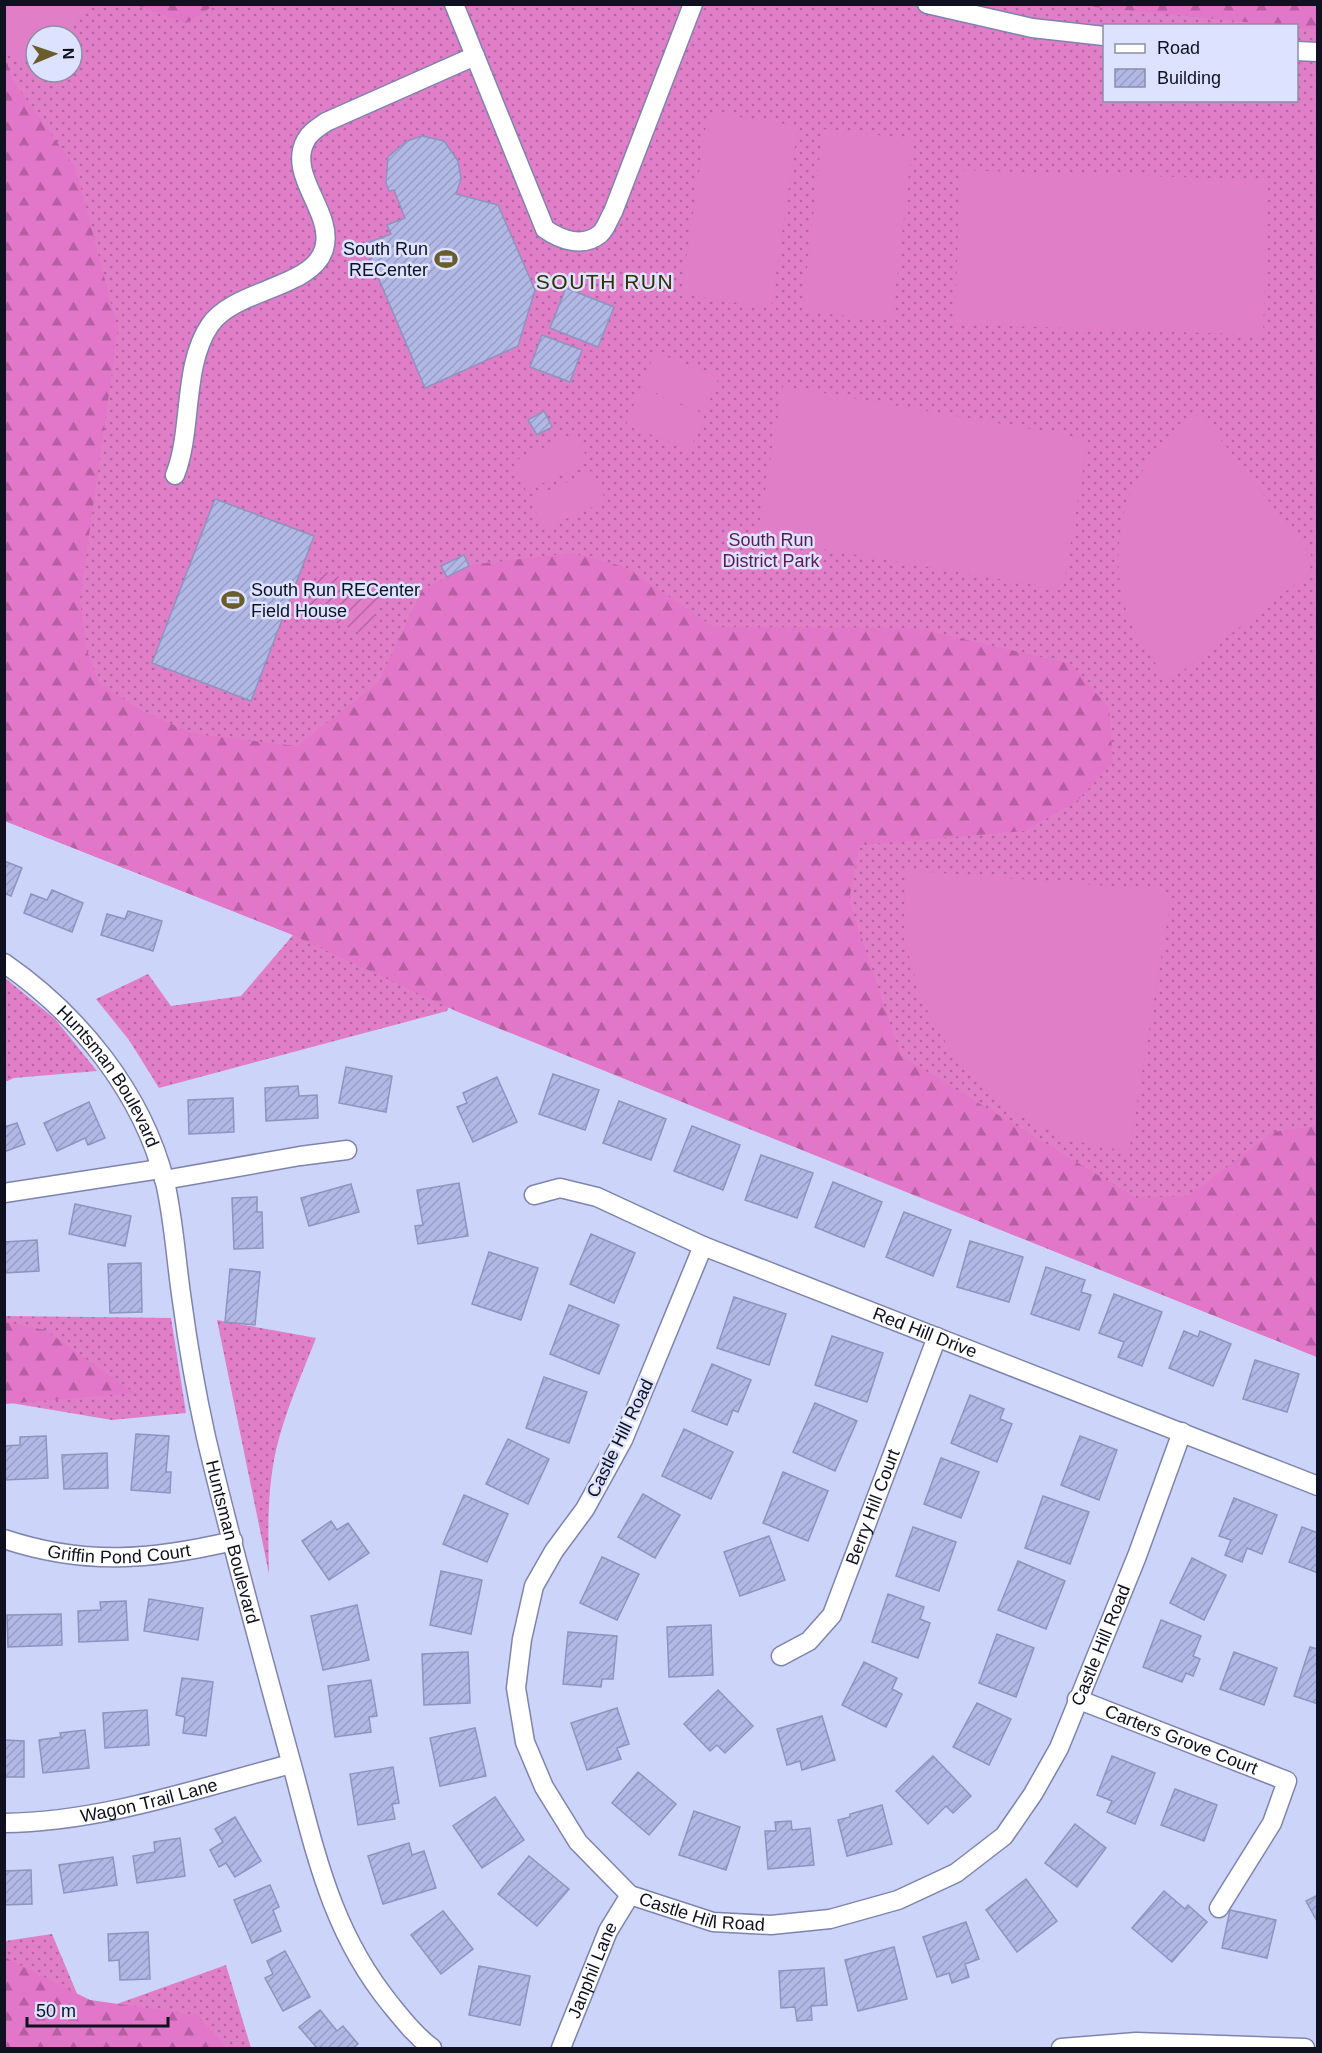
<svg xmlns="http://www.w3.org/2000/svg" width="1322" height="2053" viewBox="0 0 1322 2053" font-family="Arial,sans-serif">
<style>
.grass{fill:url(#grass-dots);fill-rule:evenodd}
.forest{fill:url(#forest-firs)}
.garden{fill:url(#garden-furrows)}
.pitch{fill:#e17ec8}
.building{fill:url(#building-hatch);stroke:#8c94bf;stroke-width:1.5}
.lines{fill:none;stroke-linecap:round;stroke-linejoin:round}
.minor-casing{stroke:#7d84af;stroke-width:21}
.minor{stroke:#fff;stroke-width:18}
.labels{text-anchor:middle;stroke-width:5;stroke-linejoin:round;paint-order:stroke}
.poi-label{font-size:18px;fill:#0f1121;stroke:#dde2fe;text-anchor:end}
.park-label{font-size:18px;fill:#5c194f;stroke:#dde2fe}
.street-label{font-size:18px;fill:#0f1121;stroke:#dde2fe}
.quarter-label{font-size:21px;letter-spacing:1.5px;fill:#362d02;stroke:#dde2fe}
</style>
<defs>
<pattern id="grass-dots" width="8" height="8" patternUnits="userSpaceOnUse" patternTransform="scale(1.5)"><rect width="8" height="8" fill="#e17ec8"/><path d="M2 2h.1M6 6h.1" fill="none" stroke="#b566a2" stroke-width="1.8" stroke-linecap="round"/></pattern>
<pattern id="forest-firs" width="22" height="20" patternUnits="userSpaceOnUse" patternTransform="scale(1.5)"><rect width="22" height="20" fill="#e276c8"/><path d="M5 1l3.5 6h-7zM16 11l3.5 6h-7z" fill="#b65fa2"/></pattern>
<pattern id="garden-furrows" width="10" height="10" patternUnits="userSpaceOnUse" patternTransform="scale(1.5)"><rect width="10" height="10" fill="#e17ec8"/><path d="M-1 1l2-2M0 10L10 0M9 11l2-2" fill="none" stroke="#b566a2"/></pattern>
<pattern id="building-hatch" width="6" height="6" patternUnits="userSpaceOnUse" patternTransform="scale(1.5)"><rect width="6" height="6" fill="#b1b8e5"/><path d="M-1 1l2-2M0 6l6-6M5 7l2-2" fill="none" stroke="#979dc4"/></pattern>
</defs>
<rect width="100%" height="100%" fill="#cdd4f9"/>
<g class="grass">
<path d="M4 5H1317V1357L449 1007 447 1011 159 1088 129 1040 96 999 148 974 171 1006 241 996 293 935 5 821ZM1104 26H1296V100H1104ZM36 36H72V72H36Z"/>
<path d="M5 978 55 1019 97 1071 14 1078 5 1082Z"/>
<path d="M4 1316 171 1318 186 1413 112 1420 5 1402Z"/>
<path d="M217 1320 316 1338C302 1374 285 1412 276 1450 267 1491 268 1533 269 1574Z"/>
<path d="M52 1934 86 2015 226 1965 251 2048H5V1941Z"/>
</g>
<g class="forest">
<path d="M136 5 215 4V5L186 23Z"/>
<path d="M1085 5H1317V29L1095 7Z"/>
<path d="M4 52 12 79 76 169 118 330 80 599 87 651 99 683 144 712 195 734 297 746 378 683 422 590 469 565 573 553 625 567 714 627 915 628 1071 664 1109 708 1113 763 1075 803 1024 831 860 845 849 900 901 1056 1136 1198 1189 1196 1273 1132 1317 1126V1357L458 1012 293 935 5 821Z"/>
<path d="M5 1322 45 1330 134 1393 5 1404Z"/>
<path d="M4 1957 90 2000 197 2015 227 2048H5Z"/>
</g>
<path class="garden" d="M322 570 383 594 367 635 306 611Z"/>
<g class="pitch">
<path d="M4 5 5 4 96 5 58 36H36V54L22 66 5 46Z"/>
<path d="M708 112 798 126 771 308 681 294Z"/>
<path d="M823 129 913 139 892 321 802 311Z"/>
<path d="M960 170 1268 180 1263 335 955 324Z"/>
<path d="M655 352 719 377 705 413 641 387Z"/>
<path d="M783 386 1088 439 1063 590 757 538Z"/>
<path d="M640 389 705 414 690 450 626 425Z"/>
<path d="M1200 413 1311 555 1310 573 1168 682C1157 664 1142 647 1133 628 1112 584 1114 522 1137 480 1152 453 1177 432 1200 413Z"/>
<path d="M575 433 589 462 526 491 513 462Z"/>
<path d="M592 471 606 501 543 529 530 499Z"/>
<path d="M905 870 1159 890 1170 905 1129 1152 1066 1139 1005 1108 958 1064 922 1001 904 940Z"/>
</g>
<g class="building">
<path d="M422 136 444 141 458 161 461 179 456 194 498 205 535 290 518 346 425 388 364 244 391 234 387 225 405 218 394 190 389 191 386 183 388 157 407 141Z"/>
<path d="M566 288 614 307 598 347 550 328Z"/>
<path d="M542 335 582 350 570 382 530 367Z"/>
<path d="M544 411 552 427 537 435 528 420Z"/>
<path d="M215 499 314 536 251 701 152 663Z"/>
<path d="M464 555 469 566 447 577 441 566Z"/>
<path d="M4 861 22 868 11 896 4 893Z"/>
<path d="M52 890 83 903 72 932 24 913 31 894 47 900Z"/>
<path d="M128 911 162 921 153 951 101 935 107 914 125 919Z"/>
<path d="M346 1067 392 1076 386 1112 339 1103Z"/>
<path d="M553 1074 599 1090 585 1130 539 1114Z"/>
<path d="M497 1077 517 1122 473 1142 457 1107 467 1103 463 1093Z"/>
<path d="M298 1086 299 1096 317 1095 318 1118 266 1121 265 1088Z"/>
<path d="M233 1098 234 1132 189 1134 188 1100Z"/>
<path d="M619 1101 666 1119 651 1160 603 1143Z"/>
<path d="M89 1102 105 1138 88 1145 85 1138 57 1151 44 1123Z"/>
<path d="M17 1123 25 1144 4 1152V1127Z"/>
<path d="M692 1126 740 1145 723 1190 674 1171Z"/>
<path d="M761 1155 813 1173 797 1218 745 1200Z"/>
<path d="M833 1182 882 1202 864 1247 815 1227Z"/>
<path d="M459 1183 468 1236 418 1244 415 1226 423 1225 417 1190Z"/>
<path d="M351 1184 359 1212 309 1226 301 1198Z"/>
<path d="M257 1197V1212H262L263 1248 234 1249 232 1198Z"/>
<path d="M75 1204 131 1216 125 1246 69 1234Z"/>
<path d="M904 1212 951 1230 933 1276 886 1257Z"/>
<path d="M591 1234 635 1253 614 1303 570 1284Z"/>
<path d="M37 1240 39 1271 4 1273V1242Z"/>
<path d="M970 1241 1023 1257 1009 1302 957 1287Z"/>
<path d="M489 1252 538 1268 521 1320 472 1304Z"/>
<path d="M141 1263 142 1312 110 1313 108 1264Z"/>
<path d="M1046 1267 1085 1280 1081 1292 1091 1295 1079 1330 1031 1314Z"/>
<path d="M230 1269 260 1272 255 1325 225 1322Z"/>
<path d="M1114 1294 1162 1312 1142 1366 1118 1357 1124 1342 1099 1333Z"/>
<path d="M734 1297 786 1314 769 1365 717 1348Z"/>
<path d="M569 1305 619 1325 599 1374 550 1354Z"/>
<path d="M1184 1331 1198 1337 1200 1331 1231 1344 1213 1386 1169 1368Z"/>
<path d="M832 1336 883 1353 867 1402 815 1385Z"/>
<path d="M1255 1360 1299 1374 1287 1412 1243 1399Z"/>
<path d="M712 1364 751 1380 738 1412 733 1410 727 1425 692 1411Z"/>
<path d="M544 1377 587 1392 569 1443 526 1428Z"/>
<path d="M970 1395 1004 1409 1000 1419 1012 1424 997 1462 951 1443Z"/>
<path d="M815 1403 857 1421 835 1471 793 1452Z"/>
<path d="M684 1429 733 1452 711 1499 662 1476Z"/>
<path d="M136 1434 169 1436 166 1472H171L170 1493 131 1490Z"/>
<path d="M46 1436 48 1478 4 1480V1446L20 1445V1437Z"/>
<path d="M1080 1436 1117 1450 1099 1500 1061 1485Z"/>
<path d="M508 1439 549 1459 528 1504 486 1484Z"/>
<path d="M107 1453 108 1488 64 1489 62 1455Z"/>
<path d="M941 1458 979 1472 961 1518 924 1504Z"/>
<path d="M783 1472 828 1491 808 1541 763 1523Z"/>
<path d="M643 1494 680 1515 655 1558 618 1537Z"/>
<path d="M464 1495 508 1514 487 1562 443 1544Z"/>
<path d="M1043 1496 1089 1512 1070 1564 1025 1548Z"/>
<path d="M1234 1498 1277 1515 1262 1554 1247 1548 1242 1562 1225 1555 1231 1540 1219 1536Z"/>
<path d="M331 1521 337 1530 348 1523 369 1553 329 1580 302 1541Z"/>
<path d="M913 1527 956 1542 939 1591 896 1576Z"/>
<path d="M1302 1527 1318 1533V1573L1289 1562Z"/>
<path d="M769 1536 785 1580 740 1596 724 1552Z"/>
<path d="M602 1557 639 1574 617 1620 580 1603Z"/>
<path d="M1192 1558 1226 1575 1204 1620 1170 1603Z"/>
<path d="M1018 1561 1065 1581 1046 1629 998 1610Z"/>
<path d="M441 1571 482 1580 471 1634 430 1625Z"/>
<path d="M888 1594 924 1607 920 1619 930 1623 918 1658 872 1642Z"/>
<path d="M149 1599 203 1608 198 1640 144 1631Z"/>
<path d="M126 1601 128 1640 79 1642 78 1611 101 1610 100 1602Z"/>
<path d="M357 1605 369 1660 323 1670 311 1616Z"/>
<path d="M61 1614 62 1645 8 1647 7 1615Z"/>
<path d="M1161 1620 1201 1636 1193 1656 1200 1659 1193 1676 1186 1673 1182 1682 1143 1667Z"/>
<path d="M711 1625 713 1675 669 1677 667 1627Z"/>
<path d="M568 1632 617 1636 613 1679H602L601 1687 563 1684Z"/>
<path d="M997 1634 1034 1648 1016 1697 979 1683Z"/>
<path d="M1310 1647 1318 1649V1704L1294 1696Z"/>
<path d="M468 1652 470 1703 424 1705 422 1654Z"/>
<path d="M1234 1652 1277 1668 1264 1705 1220 1689Z"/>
<path d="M864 1662 897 1678 892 1689 902 1694 886 1727 842 1705Z"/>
<path d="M182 1678 213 1682 206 1736 183 1733 185 1717 176 1715Z"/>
<path d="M371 1680 377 1716 369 1717 371 1732 335 1737 328 1686Z"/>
<path d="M718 1690 753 1726 725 1753 717 1745 710 1751 684 1724Z"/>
<path d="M977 1703 1011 1719 989 1765 953 1747Z"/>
<path d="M617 1708 629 1744 617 1748 621 1759 587 1770 571 1723Z"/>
<path d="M147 1710 149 1745 105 1748 103 1713Z"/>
<path d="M822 1716 835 1760 802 1770 800 1761 787 1765 777 1729Z"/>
<path d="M475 1728 486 1776 440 1786 430 1738Z"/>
<path d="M85 1730 89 1768 43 1773 39 1740 61 1737 60 1733Z"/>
<path d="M4 1740 24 1741V1777H4Z"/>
<path d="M933 1756 971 1796 953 1813 946 1806 928 1824 896 1791Z"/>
<path d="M1112 1756 1155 1773 1135 1824 1107 1812 1112 1801 1097 1795Z"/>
<path d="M393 1767 399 1803 392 1804 395 1819 358 1825 350 1774Z"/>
<path d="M638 1772 676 1804 649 1835 612 1803Z"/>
<path d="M1175 1789 1217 1805 1204 1841 1161 1825Z"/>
<path d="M495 1797 524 1840 482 1868 453 1826Z"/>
<path d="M882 1805 892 1844 847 1856 838 1820 850 1817V1814Z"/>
<path d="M694 1811 740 1827 726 1870 679 1855Z"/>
<path d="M235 1817 261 1861 235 1877 226 1863 219 1867 210 1850 223 1842 215 1829Z"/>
<path d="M791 1821 792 1830 810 1828 814 1865 768 1869 765 1831H776L775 1822Z"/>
<path d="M1075 1824 1106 1848 1077 1887 1045 1863Z"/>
<path d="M180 1838 185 1876 137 1883 133 1856 155 1852 154 1842Z"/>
<path d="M409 1843 412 1855 424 1851 436 1888 383 1904 368 1856Z"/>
<path d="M529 1856 569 1889 537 1926 498 1894Z"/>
<path d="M113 1857 117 1885 64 1893 59 1865Z"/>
<path d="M31 1870 32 1904 4 1905V1871Z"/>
<path d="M1026 1879 1057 1921 1017 1952 986 1910Z"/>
<path d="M270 1885 279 1907 273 1910 281 1931 252 1943 234 1900Z"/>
<path d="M1164 1891 1185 1909 1188 1905 1207 1922 1172 1962 1132 1928Z"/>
<path d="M1318 1895V1923L1306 1901Z"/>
<path d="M1230 1910 1276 1920 1267 1958 1222 1948Z"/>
<path d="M443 1911 473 1949 441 1974 411 1935Z"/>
<path d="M966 1922 979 1959 965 1964 969 1977 952 1983 949 1973 937 1977 923 1937Z"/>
<path d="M148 1932 150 1979 120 1980 119 1960 109 1961 108 1934Z"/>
<path d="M894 1947 907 1999 858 2011 845 1960Z"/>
<path d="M285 1951 310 1997 283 2011 265 1978 273 1974 267 1961Z"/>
<path d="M479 1966 530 1976 520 2025 469 2015Z"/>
<path d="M824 1968 827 2005 811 2006 812 2020 797 2021 795 2007 781 2008 779 1971Z"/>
<path d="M320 2010 337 2031 343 2026 358 2044 353 2048H317L299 2027Z"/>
</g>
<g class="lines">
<g class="minor-casing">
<g id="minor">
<path d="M454 4 475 56"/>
<path d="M927 4 1032 28 1104 36"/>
<path d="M1296 51 1318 52"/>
<path d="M175 475C193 430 182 366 210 325 234 289 313 288 324 249 335 213 286 175 306 140 310 132 319 127 326 122L475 56 545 229C561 240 583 248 600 234 606 229 609 218 613 212L693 4"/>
<path id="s1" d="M4 963C79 1015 142 1092 165 1182 174 1221 176 1261 182 1301 188 1346 196 1392 206 1437 233 1552 265 1666 296 1780 318 1864 335 1936 391 2005 404 2021 416 2036 432 2048"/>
<path d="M164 1180 300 1156 347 1150"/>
<path d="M4 1193 160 1169"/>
<path id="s2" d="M534 1195 560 1188 597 1197 703 1246 1318 1486"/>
<path id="s3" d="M703 1246 623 1440 585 1509 554 1551 534 1586 522 1639 516 1688 525 1742 544 1787 578 1842 630 1895 713 1922 771 1925 830 1919 898 1900 956 1873 1004 1836 1033 1794 1059 1748 1137 1556 1182 1432"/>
<path id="s4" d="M4 1539C85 1566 152 1560 233 1541"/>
<path id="s5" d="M781 1656 809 1641 832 1615 937 1337"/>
<path id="s6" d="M1077 1699 1287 1781 1272 1823 1219 1908"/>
<path id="s7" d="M4 1823C102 1822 198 1788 291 1764"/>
<path id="s8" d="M561 2048 608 1931 630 1895"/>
<path d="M1061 2048 1136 2042 1305 2048"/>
</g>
</g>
<use href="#minor" class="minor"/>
</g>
<defs>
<g id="stadium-bare" transform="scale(1.8)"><path d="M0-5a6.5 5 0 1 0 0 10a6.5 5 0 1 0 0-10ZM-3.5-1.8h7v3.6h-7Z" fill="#695e2b" stroke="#dde2fe" stroke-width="2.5" paint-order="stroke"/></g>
</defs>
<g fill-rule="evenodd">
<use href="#stadium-bare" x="446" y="259"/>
<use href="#stadium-bare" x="233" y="600"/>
</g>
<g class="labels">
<g class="poi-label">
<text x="428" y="255">South Run<tspan x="428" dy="21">RECenter</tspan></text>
<text x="251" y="596" text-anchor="start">South Run RECenter<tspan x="251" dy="21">Field House</tspan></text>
</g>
<g class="park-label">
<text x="771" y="546">South Run<tspan x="771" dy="21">District Park</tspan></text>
</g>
<g class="street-label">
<text dy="6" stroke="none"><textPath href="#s1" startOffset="156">Huntsman Boulevard</textPath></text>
<text dy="6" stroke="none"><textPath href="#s2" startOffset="420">Red Hill Drive</textPath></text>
<text transform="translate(620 1438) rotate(-64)" y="6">Castle Hill Road</text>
<text dy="6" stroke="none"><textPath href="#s5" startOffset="182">Berry Hill Court</textPath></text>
<text dy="6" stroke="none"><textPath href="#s1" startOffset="644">Huntsman Boulevard</textPath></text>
<text dy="6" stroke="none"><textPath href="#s4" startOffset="117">Griffin Pond Court</textPath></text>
<text dy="6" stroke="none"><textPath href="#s3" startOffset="1342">Castle Hill Road</textPath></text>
<text dy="6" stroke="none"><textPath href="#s6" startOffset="112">Carters Grove Court</textPath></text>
<text dy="6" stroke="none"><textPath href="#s7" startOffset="147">Wagon Trail Lane</textPath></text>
<text dy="6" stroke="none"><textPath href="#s3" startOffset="802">Castle Hill Road</textPath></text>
<text dy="6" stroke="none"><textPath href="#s8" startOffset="84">Janphil Lane</textPath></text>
</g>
<g class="quarter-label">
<text x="605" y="289">SOUTH RUN</text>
</g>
</g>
<rect width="1322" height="2053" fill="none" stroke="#0f1121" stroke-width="12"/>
<rect x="1103" y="24" width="195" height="78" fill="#dde2fe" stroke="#8b8ea6" stroke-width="1.5"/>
<rect x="1115" y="44" width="30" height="9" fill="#ffffff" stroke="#8b8ea6" stroke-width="1.5"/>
<text x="1157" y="54" font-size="18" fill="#0f1121">Road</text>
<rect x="1115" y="69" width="30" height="18" fill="url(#building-hatch)" stroke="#8b8ea6" stroke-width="1.5"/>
<text x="1157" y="84" font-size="18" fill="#0f1121">Building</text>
<g transform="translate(54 54) rotate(88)"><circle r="28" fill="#dde2fe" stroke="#8b8ea6" stroke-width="1.5"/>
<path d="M0-4.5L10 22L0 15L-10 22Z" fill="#695e2b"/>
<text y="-9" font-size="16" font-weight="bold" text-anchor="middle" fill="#0f1121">N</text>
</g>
<path d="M27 2017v9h141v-9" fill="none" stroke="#0f1121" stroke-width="3"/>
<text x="36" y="2017" font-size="18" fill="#0f1121" stroke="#dde2fe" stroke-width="4.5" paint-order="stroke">50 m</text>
</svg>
